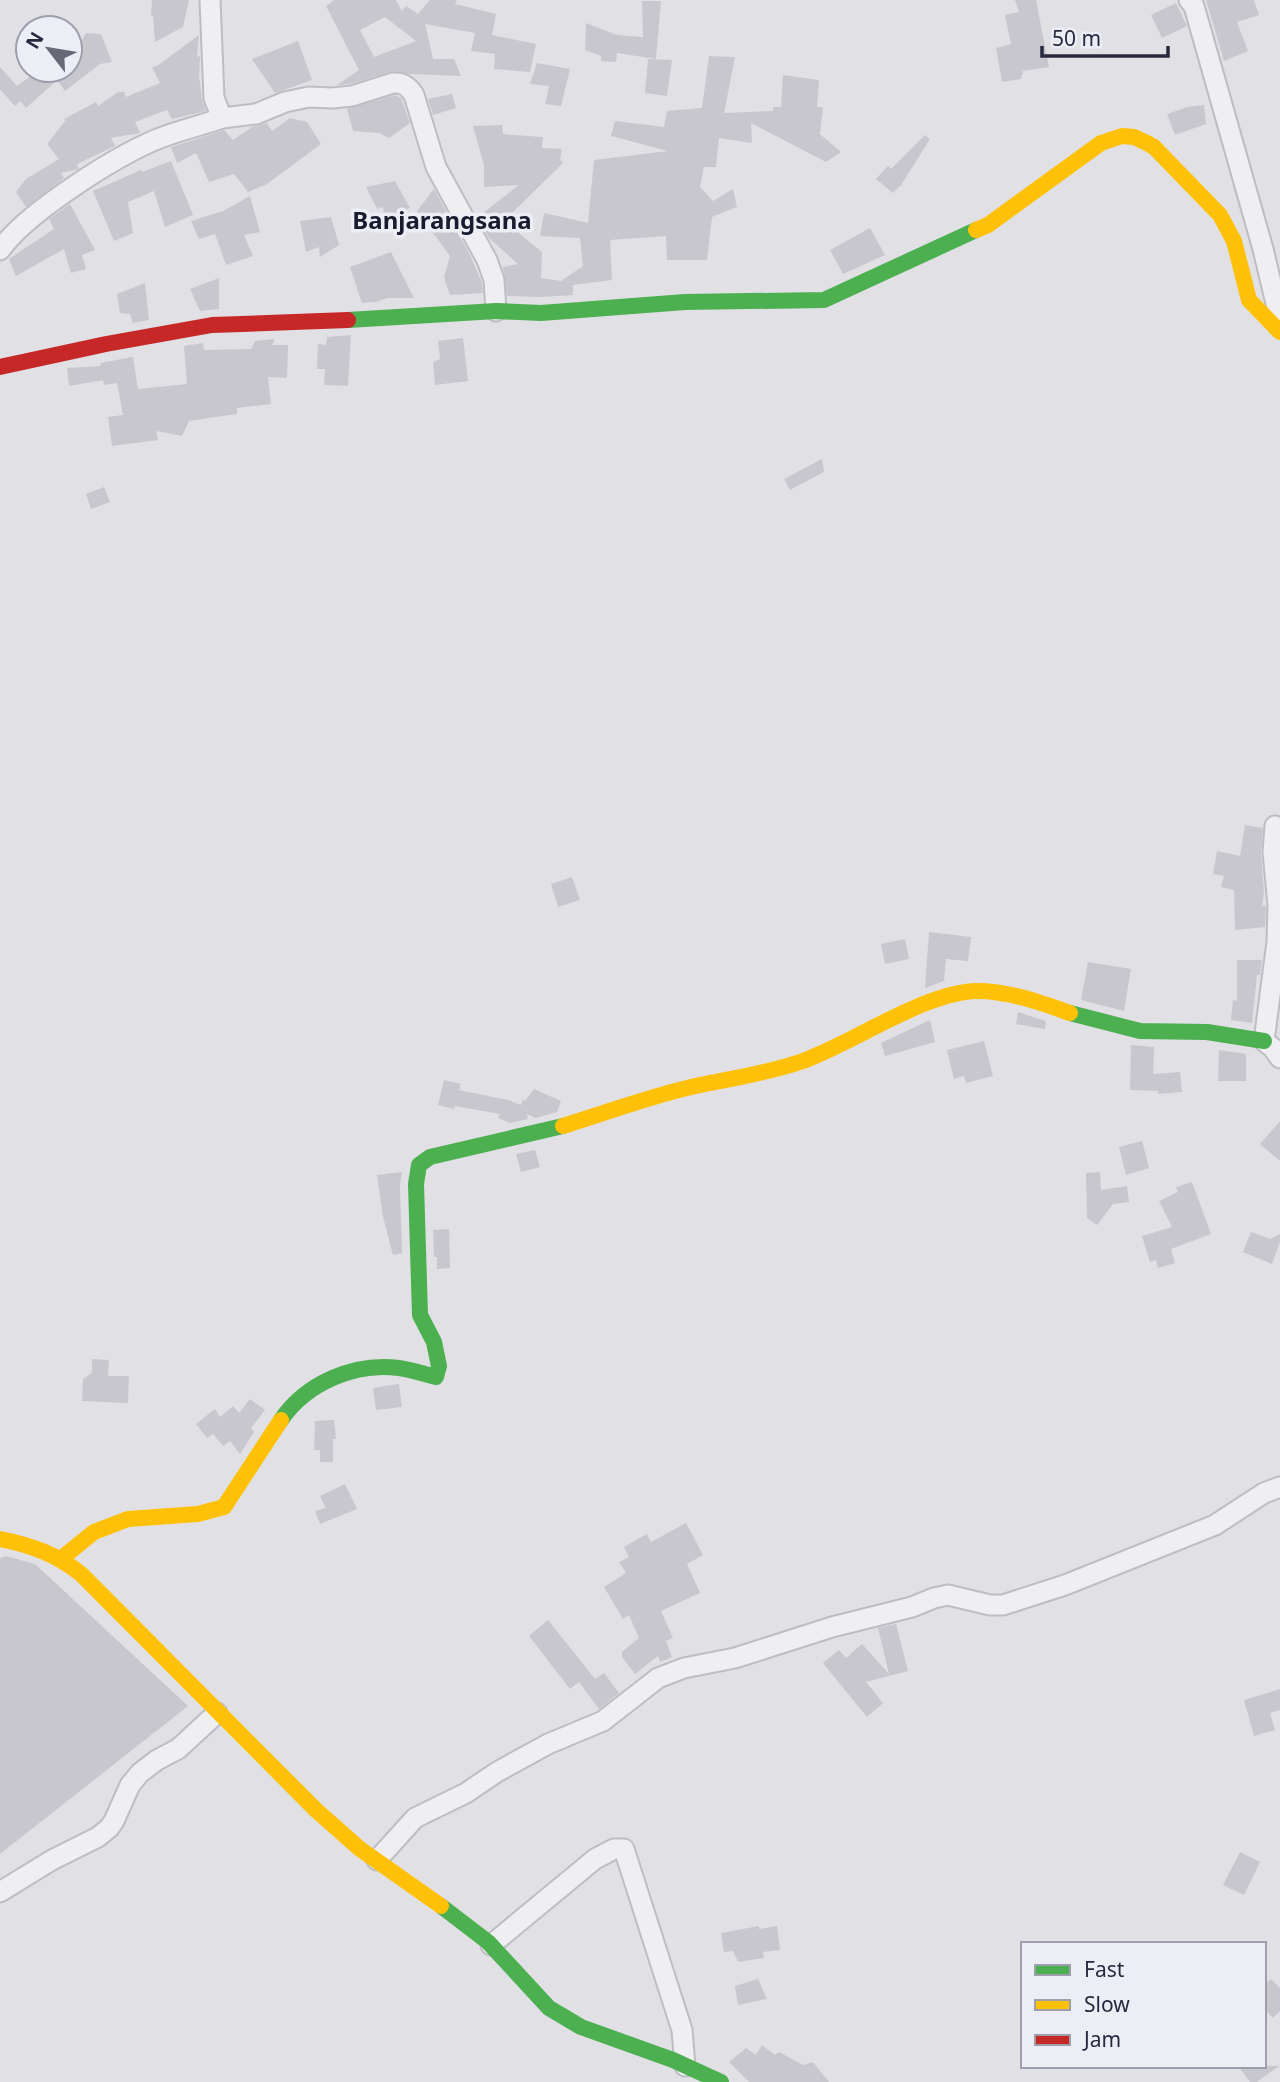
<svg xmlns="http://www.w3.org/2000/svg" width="1280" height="2082" viewBox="0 0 1280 2082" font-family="'Noto Sans',sans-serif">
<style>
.building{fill:#c7c7cd;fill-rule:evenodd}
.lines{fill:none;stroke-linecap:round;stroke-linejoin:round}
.street-casing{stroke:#bdbdc3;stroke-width:23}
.street{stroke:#efeff2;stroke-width:19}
.fast{stroke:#4caf50;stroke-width:16}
.slow{stroke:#ffc107;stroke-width:16}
.jam{stroke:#c62828;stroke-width:16}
.labels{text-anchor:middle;stroke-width:7;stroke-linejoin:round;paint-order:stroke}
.quarter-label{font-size:24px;font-weight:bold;fill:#191b2f;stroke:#edeef5}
</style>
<rect width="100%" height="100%" fill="#e0e0e5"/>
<g class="building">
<path d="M152 0H189L183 27 155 42 153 16H151Z"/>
<path d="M334 0H396L402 11 406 6 418 14 430 0H457L455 4 496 14 492 35 536 44 530 72 494 69 495 54 471 51 475 33 425 24 433 59H454L461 76 409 74 393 71 350 84 337 85 359 70 326 6ZM385 17 416 41 374 57 360 30Z"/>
<path d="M1015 0H1036L1049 67 1023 71 1021 79 1002 82 996 48 1011 44 1005 15 1019 12Z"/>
<path d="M1206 0H1254L1259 15 1237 22 1248 51 1224 61Z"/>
<path d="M642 1H661L656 59 617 53 616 62 601 61V56L585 50 586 23 617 35 643 37Z"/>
<path d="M1176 3 1187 26 1162 38 1151 15Z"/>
<path d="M86 33 101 34 112 62 100 64 65 91 57 80 26 108 20 101 15 106 0 89V67L17 86 39 70H70V60Z"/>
<path d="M199 35 197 57 200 56 199 76 202 99 206 111 172 119 167 110 135 122 140 133 111 138 115 146 77 164 79 169 61 173 64 178 26 207 16 192 26 179 59 159 47 144 65 121 64 119 96 102 98 106 118 92H124L126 97 160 83 152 67 157 66Z"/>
<path d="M298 41 312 80 275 93 252 59Z"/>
<path d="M709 56 735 57 724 113 773 111V107H781L783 75 819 80 817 107H823L820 134 841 152 826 162 751 123 752 143 719 138 716 167H704L700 187 713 201 733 189 737 207 712 217 707 260H667L666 236 610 240 612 280 573 285V295L541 297 507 296 503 267 518 264 489 238 478 217 519 185 484 187V165L473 126 502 125 503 134 543 137 542 148 562 149 560 159 563 163 504 221 542 252 541 278 561 281 583 266 580 238 540 236 544 213 588 223 594 160 668 151 611 136 615 121 664 127 667 111 702 108Z"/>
<path d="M648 59 672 60 667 96 645 93Z"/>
<path d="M537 63 570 69 561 106 545 104 549 86 530 84Z"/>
<path d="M452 94 456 108 433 115 428 99Z"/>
<path d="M395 95 401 98 410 123 389 138 379 133 353 131 347 109Z"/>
<path d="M1204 105 1206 124 1175 135 1167 114 1188 107Z"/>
<path d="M290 118 307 122 321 144 267 184 248 192 234 174 209 182 196 153 177 163 171 147 224 130 233 140 252 127 267 123 272 131Z"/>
<path d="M925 135 930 139 901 185 893 193 876 179 888 166 891 169Z"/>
<path d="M171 161 193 215 165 227 154 191 128 202 133 233 114 241 93 191 141 170 142 172Z"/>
<path d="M395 181 410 208 384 217 383 207 377 209 366 187Z"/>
<path d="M434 189 470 255 482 283 483 293 450 295 444 277 450 256 417 211Z"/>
<path d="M250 196 260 232 244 235 253 256 226 265 215 234 199 239 191 221 223 211Z"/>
<path d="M70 204 95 250 82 255 86 269 71 273 64 249 16 276 9 259 54 229 49 219Z"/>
<path d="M331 217 339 245 320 257 319 247 306 252 300 221Z"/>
<path d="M870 228 885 255 843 274 830 250Z"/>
<path d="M391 252 414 298H387L376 302 362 303 350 267Z"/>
<path d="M219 278V309L200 311 190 289Z"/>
<path d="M145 283 149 320 133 323 130 314 120 313 117 294Z"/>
<path d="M351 335 348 386 324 385 325 369H317L318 344 326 345 327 337Z"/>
<path d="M463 338 468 381 435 385 433 362 440 359 438 341Z"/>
<path d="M275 339 272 345H288L287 378 268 377 271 404 237 408V414L189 421 182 436 156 431 158 440 112 446 108 417 123 415 117 383 104 385 103 380 69 386 67 368 101 366 100 363 133 357 138 389 187 384 184 346 203 343 204 350 251 349 255 341Z"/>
<path d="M822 459 824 472 790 490 784 479Z"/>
<path d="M104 487 110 502 91 509 86 494Z"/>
<path d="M1245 825 1263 828 1261 853 1264 892 1262 906H1266L1265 927 1235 930 1234 890 1221 887 1224 876 1213 874 1217 851 1240 856Z"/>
<path d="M572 877 580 900 558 907 551 884Z"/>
<path d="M929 932 971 937 968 961 946 959 944 981 925 988Z"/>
<path d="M905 939 909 959 885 964 881 944Z"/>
<path d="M1237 960H1262L1260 975H1257L1252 1023 1231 1020 1233 1000 1237 1001Z"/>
<path d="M1088 962 1131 969 1124 1011 1081 1000Z"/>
<path d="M1018 1012 1046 1021 1045 1029 1016 1024Z"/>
<path d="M930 1020 935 1042 885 1056 881 1043Z"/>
<path d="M984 1041 993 1076 966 1083 964 1076 954 1079 947 1050Z"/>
<path d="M1131 1045 1154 1047 1153 1074 1180 1072 1182 1092 1158 1094V1091L1130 1090Z"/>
<path d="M1219 1050 1246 1054V1081H1218Z"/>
<path d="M444 1080 461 1084 459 1090 508 1100 521 1105 523 1098 524 1102 534 1089 561 1101 557 1112 535 1118 527 1114 528 1119 510 1123 498 1118 500 1114 455 1106 454 1109 438 1105Z"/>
<path d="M1280 1121V1161L1260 1144Z"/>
<path d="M1142 1141 1149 1168 1126 1175 1119 1147Z"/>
<path d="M535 1150 540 1167 521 1172 516 1154Z"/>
<path d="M402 1172 400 1184 402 1253 393 1255 383 1217 377 1175Z"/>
<path d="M1100 1172 1101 1190 1127 1186 1129 1202 1113 1204 1097 1225 1087 1218 1086 1173Z"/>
<path d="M1192 1182 1211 1234 1171 1249 1175 1263 1158 1268 1156 1260 1150 1262 1142 1236 1172 1227 1159 1201 1178 1192 1176 1187Z"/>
<path d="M449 1229 450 1268 437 1269V1257H434L433 1230Z"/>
<path d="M1251 1232 1270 1239 1280 1234V1242L1272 1264 1243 1252Z"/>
<path d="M92 1359 109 1360 108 1376H129L128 1403 82 1401 83 1379 92 1373Z"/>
<path d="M399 1384 402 1407 376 1410 373 1388Z"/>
<path d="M250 1399 265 1410 251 1428 254 1432 240 1454 230 1441 223 1446 213 1434 207 1438 196 1424 215 1409 220 1417 233 1406 239 1413Z"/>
<path d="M334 1420 336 1439H333V1462H320V1450H314L315 1421Z"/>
<path d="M345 1484 357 1509 320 1524 315 1511 326 1508 320 1496Z"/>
<path d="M686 1523 703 1555 687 1564 700 1593 661 1611 673 1638 666 1641 672 1657 660 1662 658 1656 635 1674 622 1657V1652L639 1638 629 1615 623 1619 604 1587 626 1573 619 1562 629 1557 624 1547 647 1534 651 1542Z"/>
<path d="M6 1556 35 1564 188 1706 0 1854V1558Z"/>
<path d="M548 1620 595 1679 604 1673 619 1693 599 1709 579 1682 570 1689 529 1636Z"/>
<path d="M896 1624 908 1671 866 1682 883 1703 867 1717 823 1663 839 1650 846 1658 862 1644 889 1674 878 1628Z"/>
<path d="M1280 1689V1710L1270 1713 1275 1730 1254 1736 1244 1700Z"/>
<path d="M1240 1852 1260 1862 1244 1895 1223 1885Z"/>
<path d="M759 1926V1929L777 1926 780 1950 763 1952 764 1958 738 1962 733 1951 724 1952 721 1933Z"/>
<path d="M758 1979 767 1999 738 2005 735 1986Z"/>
<path d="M1271 1979 1280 1988V2011L1273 2018 1264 2009V1985Z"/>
<path d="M762 2045 775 2055 779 2052 803 2065 813 2062 829 2082H749L729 2062 746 2048 756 2055Z"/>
<path d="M1238 2066H1279L1257 2082H1250Z"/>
</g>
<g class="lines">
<g class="street-casing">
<g id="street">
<path d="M210 0 214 98 222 118 256 114 285 102 309 97 332 98 352 96 393 83C403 82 409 87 414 95L436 167 487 260 494 280 496 311"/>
<path d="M1189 0 1194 6 1263 249 1280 320"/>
<path d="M0 250C26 213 113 158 155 140 176 131 200 126 222 118"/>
<path d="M1275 826 1273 852 1278 905 1277 942 1264 1041 1273 1048 1280 1058"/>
<path d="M377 1860 415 1818 466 1793 497 1772 548 1744 603 1721 658 1678 684 1668 735 1658 832 1627 912 1607 934 1598 948 1595 990 1605H1003L1065 1585 1215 1525 1264 1493 1280 1487"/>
<path d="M0 1892 52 1860 98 1837 109 1828 114 1821 130 1785 140 1773 157 1760 178 1749 217 1713"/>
<path d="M491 1945 595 1859 614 1849H624L682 2030 685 2066"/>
</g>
</g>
<use href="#street" class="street"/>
<g class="fast">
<path d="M348 320 496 311 541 313 685 302 824 300 976 230"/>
<path d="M1070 1013 1140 1031 1207 1032 1264 1041"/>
<path d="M281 1420C306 1383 355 1362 399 1368 412 1370 424 1374 436 1377L439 1366 434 1342 420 1315 416 1184 419 1165 430 1157 563 1126"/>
<path d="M441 1906 488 1942 549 2008 581 2027 673 2060 721 2082"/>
</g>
<g class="slow">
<path d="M976 230 988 225 1101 143 1122 136 1134 137 1147 143 1154 147 1220 215 1234 241 1249 300 1280 332"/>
<path d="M563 1126C605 1113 648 1097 691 1087 727 1079 765 1074 800 1062 852 1044 924 992 977 991 1010 991 1041 1003 1070 1013"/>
<path d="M0 1539C31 1545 56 1554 81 1574L316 1810 360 1849 441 1906"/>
<path d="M62 1558 94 1532 128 1519 198 1514 224 1507 281 1420"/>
</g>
<path class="jam" d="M0 367 106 344 212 325 348 320"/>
</g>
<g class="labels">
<g class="quarter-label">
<text x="442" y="229">Banjarangsana</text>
</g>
</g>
<rect x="1021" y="1942" width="245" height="126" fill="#edeef5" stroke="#9d9fac" stroke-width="2"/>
<rect x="1035" y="1965" width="35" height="10" fill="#4caf50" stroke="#9d9fac" stroke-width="2"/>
<text x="1084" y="1977" font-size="21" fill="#26293f">Fast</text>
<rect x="1035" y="2000" width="35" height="10" fill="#ffc107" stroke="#9d9fac" stroke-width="2"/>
<text x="1084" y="2012" font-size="21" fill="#26293f">Slow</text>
<rect x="1035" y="2035" width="35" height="10" fill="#c62828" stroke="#9d9fac" stroke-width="2"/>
<text x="1084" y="2047" font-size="21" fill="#26293f">Jam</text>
<g transform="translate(49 49) rotate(301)"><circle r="33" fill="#edeef5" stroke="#9d9fac" stroke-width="2"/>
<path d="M0-5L12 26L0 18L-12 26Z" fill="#676979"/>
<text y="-10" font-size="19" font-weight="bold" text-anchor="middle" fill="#26293f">N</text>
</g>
<path d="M1042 46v10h126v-10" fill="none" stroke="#26293f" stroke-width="3.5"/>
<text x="1052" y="46" font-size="21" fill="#26293f" stroke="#edeef5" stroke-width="5" paint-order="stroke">50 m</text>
</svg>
